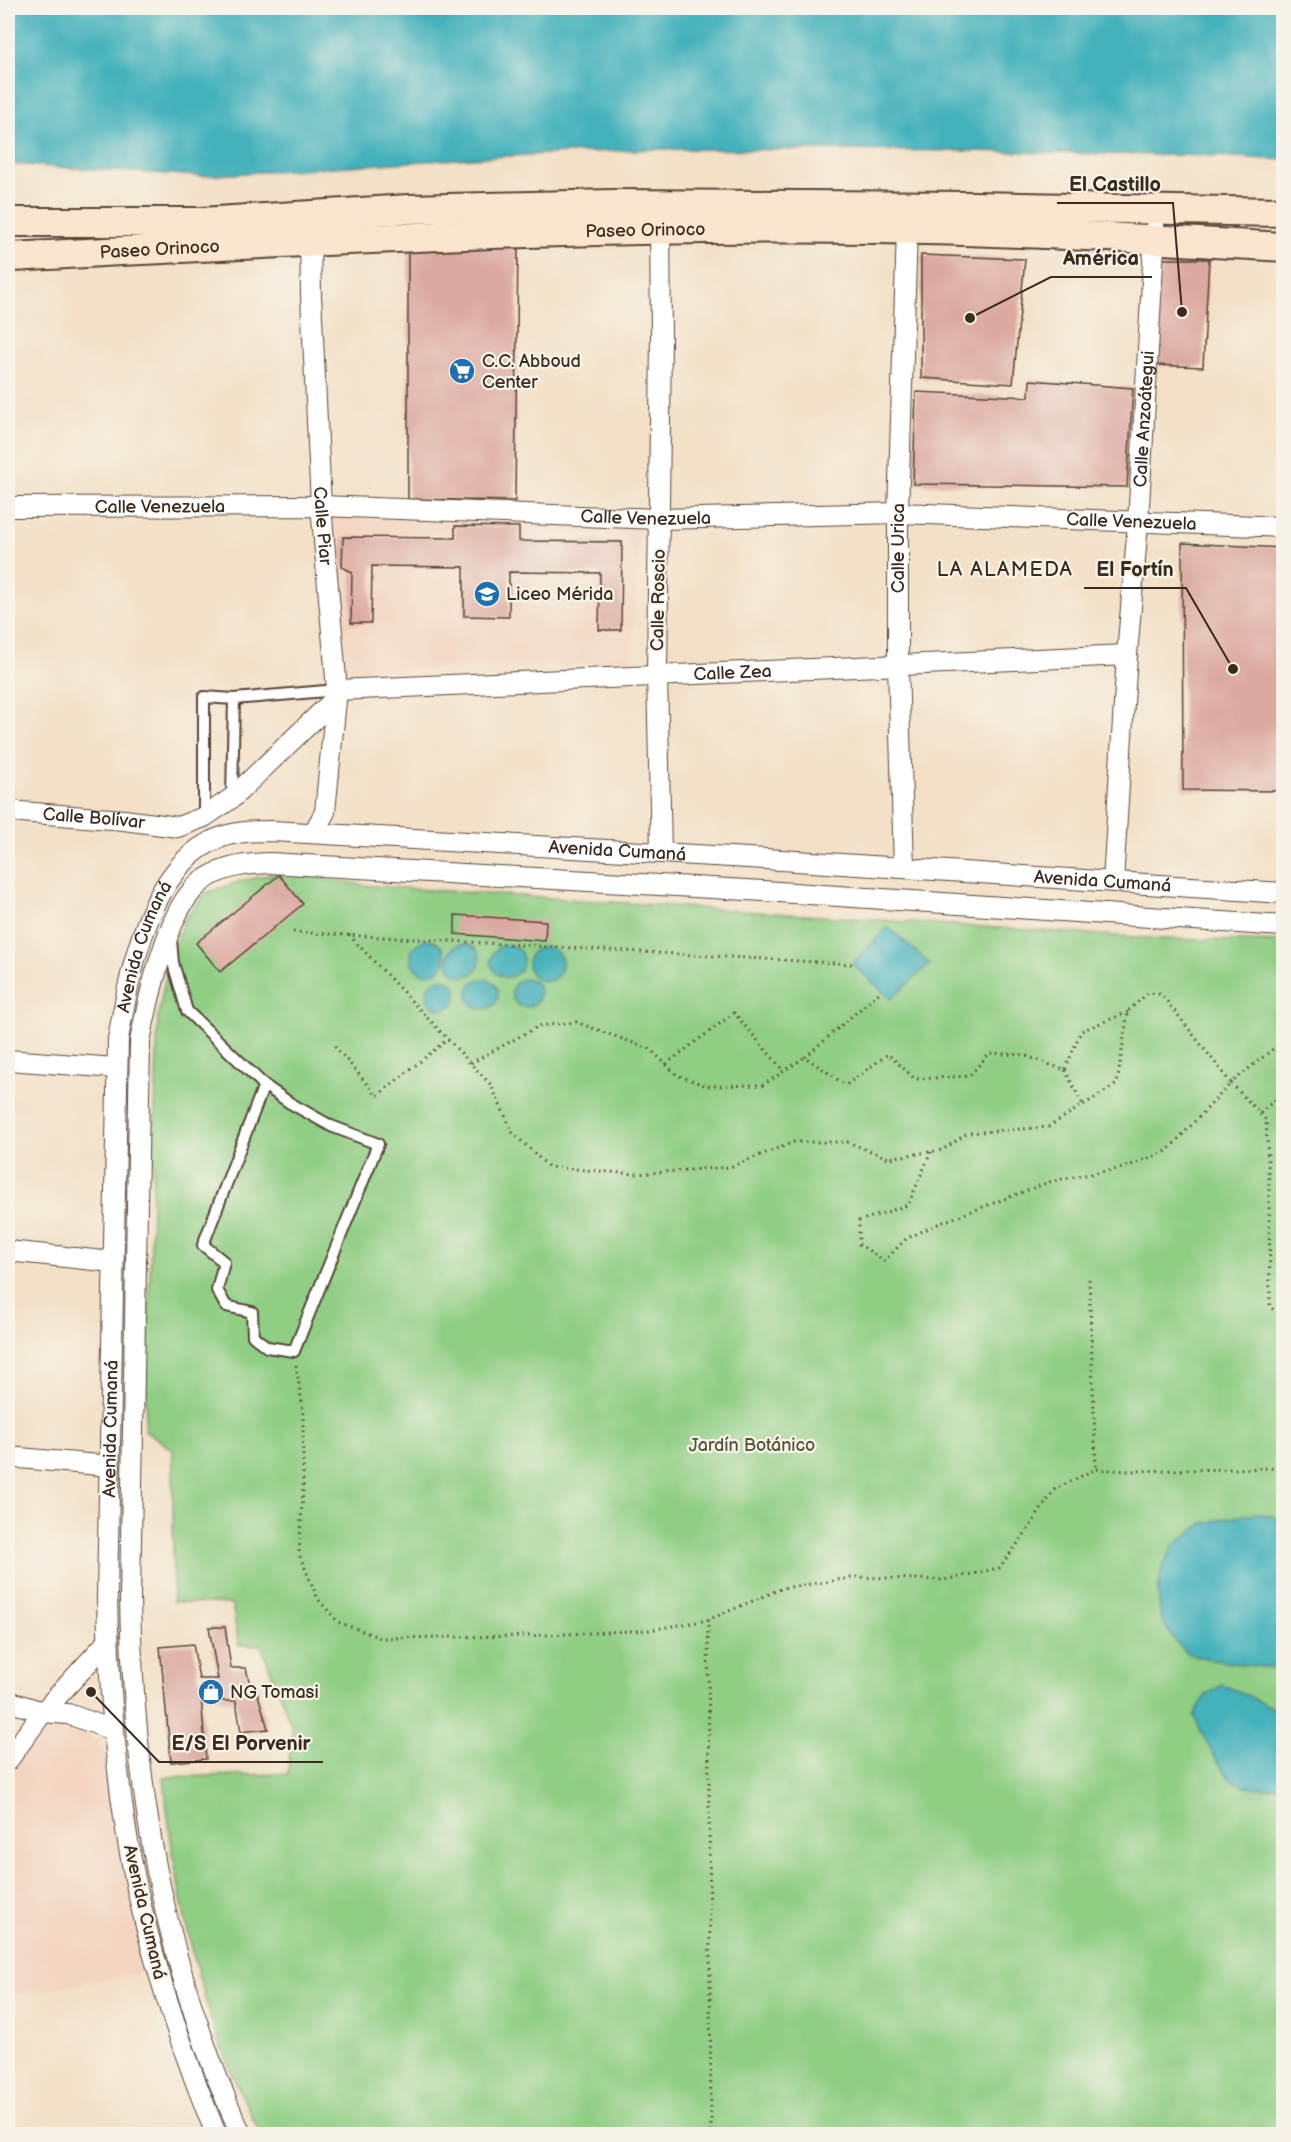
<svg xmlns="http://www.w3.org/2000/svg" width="1291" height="2142" viewBox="0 0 1291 2142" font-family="'Balsamiq Sans',sans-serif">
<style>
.built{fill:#f3d4bf}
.green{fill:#90ce84;stroke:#667c51;stroke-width:1.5}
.water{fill:#42b1bb;stroke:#3e6e6c;stroke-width:1.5}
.building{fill:#dca9a0}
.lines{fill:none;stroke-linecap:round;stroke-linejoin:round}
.lane-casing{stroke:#574537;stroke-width:14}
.street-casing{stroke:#574537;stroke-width:22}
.secondary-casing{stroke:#574537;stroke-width:32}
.path{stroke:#574537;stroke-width:3;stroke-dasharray:1.5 4.5;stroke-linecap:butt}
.lane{stroke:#fff;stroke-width:10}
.street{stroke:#fff;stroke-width:20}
.secondary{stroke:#fce5cf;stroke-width:28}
.labels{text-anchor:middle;stroke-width:4.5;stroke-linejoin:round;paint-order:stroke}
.street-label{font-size:18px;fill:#3b2a1e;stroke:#f7f3e8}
.poi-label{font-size:18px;fill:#3b2a1e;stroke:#f7f3e8;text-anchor:start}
.park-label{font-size:18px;fill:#505338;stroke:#f7f3e8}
.neighbourhood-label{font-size:20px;letter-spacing:1.5px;fill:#3b2a1e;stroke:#f7f3e8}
.leader{fill:none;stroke:#3b2a1e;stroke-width:2}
.callout-dot{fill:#3b2a1e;stroke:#f7f3e8;stroke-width:2}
.callout-label{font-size:20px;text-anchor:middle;font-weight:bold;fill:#3b2a1e;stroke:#f7f3e8;stroke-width:4.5;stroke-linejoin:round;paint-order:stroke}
</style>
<rect width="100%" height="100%" fill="#f7f3e8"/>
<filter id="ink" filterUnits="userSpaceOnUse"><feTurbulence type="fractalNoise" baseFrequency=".0167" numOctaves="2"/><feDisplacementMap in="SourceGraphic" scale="12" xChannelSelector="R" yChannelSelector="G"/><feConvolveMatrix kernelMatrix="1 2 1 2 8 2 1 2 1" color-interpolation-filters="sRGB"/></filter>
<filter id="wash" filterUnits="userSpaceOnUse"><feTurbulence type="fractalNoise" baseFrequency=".008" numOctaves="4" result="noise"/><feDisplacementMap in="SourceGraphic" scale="24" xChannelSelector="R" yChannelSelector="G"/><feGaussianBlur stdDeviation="1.35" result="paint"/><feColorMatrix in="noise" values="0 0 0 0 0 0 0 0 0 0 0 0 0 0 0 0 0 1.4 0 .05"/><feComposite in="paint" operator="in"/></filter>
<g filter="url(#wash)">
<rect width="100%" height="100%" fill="#f3e0c6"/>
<g class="built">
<path d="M331 518 640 525 631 664 345 671Z"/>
<path d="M42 1727 75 1729 98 1741 112 1762 150 1972 8 1996V1759Z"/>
</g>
<path class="green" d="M282 872 371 886 1164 939 1283 942V2134H260C245 2100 224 2060 213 2025 188 1945 171 1860 164 1777L288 1774 292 1727 261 1645H239L232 1604 173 1602V1450L145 1430 158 1016 168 963 184 920 206 893 241 881Z"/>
<g class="water">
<path d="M8 8H1283V160L1220 156 967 151 653 149 487 157 201 176 8 164Z"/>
<path d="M888 927 930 964 891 999 852 964Z"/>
<circle cx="428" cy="957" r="17"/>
<circle cx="464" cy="960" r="16"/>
<circle cx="507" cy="961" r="16"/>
<circle cx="545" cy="964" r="17"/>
<circle cx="483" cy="994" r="15"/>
<circle cx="526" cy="993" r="14"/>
<circle cx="442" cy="994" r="15"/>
<path d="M1256 1513 1272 1516 1283 1523V1670L1212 1660 1187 1653 1173 1639 1161 1619 1158 1592 1162 1569 1173 1546 1203 1523Z"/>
<path d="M1222 1685 1240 1692 1283 1713V1785C1270 1789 1251 1789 1237 1783 1222 1776 1201 1732 1194 1716L1205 1696Z"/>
</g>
<g id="blocks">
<g class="building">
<path d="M408 243 518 244 515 501 408 499Z"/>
<path d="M921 255 1025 259 1013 384 921 378Z"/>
<path d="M1161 259H1209L1203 367 1153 365Z"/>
<path d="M1030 380 1133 388 1127 487 913 484 916 392 1029 397Z"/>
<path d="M455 526 519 527V541L622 542 621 630H599L600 573 509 572V617L464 616V567L372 566 371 623H351L352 572 342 567 343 537 455 538Z"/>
<path d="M1182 543 1284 548V791L1183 790Z"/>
<path d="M279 875 303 904 220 972 196 943Z"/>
<path d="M455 915 546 921 545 941 455 934Z"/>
<path d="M209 1627H225L231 1668H246L250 1685 256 1688 268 1729 241 1732 236 1701H223L220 1697H201L206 1759 171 1762 160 1647 193 1644 199 1679H218Z"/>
</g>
</g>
</g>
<g filter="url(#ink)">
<use href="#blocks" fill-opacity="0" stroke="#574537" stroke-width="1.5"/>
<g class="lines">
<g class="lane-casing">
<g id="lane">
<path d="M232 798 234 699"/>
<path d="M204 817V697L234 699 337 690"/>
<path d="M171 940 173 963 187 1011 264 1085 290 1103 331 1126 378 1144 294 1351 267 1347 253 1336 252 1312 226 1306 217 1290 224 1262 203 1245 264 1085"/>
</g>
</g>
<g class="street-casing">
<g id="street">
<path d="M660 219 661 337 657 674 661 852"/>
<path id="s1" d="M310 230 311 295 321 506 337 690 325 812 314 832"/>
<path id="s2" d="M8 507 321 506 659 519 898 513 1284 527"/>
<path id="s3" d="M337 690 1127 655"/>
<path id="s4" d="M8 811 124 820 178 827 204 817 232 798 336 698"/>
<path id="s5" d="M904 868 898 664V513L907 229"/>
<path id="s6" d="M1113 882 1127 655 1138 523 1155 229"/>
<path d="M8 1060 116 1068"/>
<path d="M8 1251 113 1262"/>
<path d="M8 1457 110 1466"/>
<path d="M8 1701 43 1712 68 1714 113 1730"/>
<path d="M8 1760 43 1712 108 1641"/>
<path id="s7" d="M216 2134C181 2048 151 1960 133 1869 115 1779 109 1688 107 1596L118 1039C130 973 149 862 222 837 238 831 256 831 272 831L766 859 1284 893"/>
<path d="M241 2134C162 1960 133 1786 130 1596L140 1042C146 1010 153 978 164 947 184 887 204 865 270 863L764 891 1284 926"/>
</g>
</g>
<g class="secondary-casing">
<g id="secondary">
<path d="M8 222H201L409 209 612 204 974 206 1284 212"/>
<path id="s8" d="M8 257C298 242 589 225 880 229 1014 231 1149 239 1284 247"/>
</g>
</g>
<g class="path">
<path d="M293 932 852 964"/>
<path d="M349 935 491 1085 513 1133 549 1167 635 1174 730 1167 794 1142H847L888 1158 942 1150 968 1133 1048 1127 1117 1084 1128 1011 1148 993 1159 994 1166 1000 1231 1083 1284 1040"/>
<path d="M335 1046 377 1096 448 1039"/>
<path d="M805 1057 881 991"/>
<path d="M471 1063 539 1026 576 1022 650 1049 677 1075 707 1086 763 1085 805 1057 846 1085 888 1054 915 1079 969 1076 990 1053 1023 1055 1065 1070 1081 1031 1128 1012"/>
<path d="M666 1064 734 1013 784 1071"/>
<path d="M1065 1070 1083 1105"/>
<path d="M1260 1113 1284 1092"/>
<path d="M931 1152 908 1205 859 1221V1244L884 1261 906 1239 935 1225 1052 1181 1123 1168 1167 1151 1231 1083 1266 1120 1269 1184 1270 1307 1284 1317"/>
<path d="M1089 1279 1096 1469"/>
<path d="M296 1365 303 1410V1489L299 1554 318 1599 338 1622 381 1638 527 1636 649 1630 708 1620 783 1588 857 1577 944 1580 999 1568 1022 1538 1055 1489 1096 1469 1129 1471 1284 1468"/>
<path d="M708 1620 711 2134"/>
</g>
<use href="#lane" class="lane"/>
<use href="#street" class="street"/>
<use href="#secondary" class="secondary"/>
</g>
</g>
<defs>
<g id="supermarket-disc" transform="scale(1.35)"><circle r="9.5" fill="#1f6fb2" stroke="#f7f3e8"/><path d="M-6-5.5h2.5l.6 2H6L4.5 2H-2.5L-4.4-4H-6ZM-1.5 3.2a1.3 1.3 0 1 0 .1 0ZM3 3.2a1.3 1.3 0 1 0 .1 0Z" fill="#fff"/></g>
<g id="school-disc" transform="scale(1.35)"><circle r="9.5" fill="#1f6fb2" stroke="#f7f3e8"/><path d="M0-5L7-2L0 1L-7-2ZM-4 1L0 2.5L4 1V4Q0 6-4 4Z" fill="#fff"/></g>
<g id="shop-disc" transform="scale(1.35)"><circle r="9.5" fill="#1f6fb2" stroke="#f7f3e8"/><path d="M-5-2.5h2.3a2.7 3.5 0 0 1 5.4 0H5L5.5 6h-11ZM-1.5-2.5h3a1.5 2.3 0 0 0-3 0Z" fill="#fff"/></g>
</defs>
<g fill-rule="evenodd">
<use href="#supermarket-disc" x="462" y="371"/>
<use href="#school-disc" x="487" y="594"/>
<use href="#shop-disc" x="211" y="1692"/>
</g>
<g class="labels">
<g class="street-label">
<text dy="6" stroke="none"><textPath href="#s8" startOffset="638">Paseo Orinoco</textPath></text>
<text dy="6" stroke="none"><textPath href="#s8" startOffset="152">Paseo Orinoco</textPath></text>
<text dy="6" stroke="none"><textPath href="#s6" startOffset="464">Calle Anzoátegui</textPath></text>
<text dy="6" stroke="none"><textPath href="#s2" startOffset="152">Calle Venezuela</textPath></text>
<text dy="6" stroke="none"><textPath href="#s2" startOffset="638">Calle Venezuela</textPath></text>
<text dy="6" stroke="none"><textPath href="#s2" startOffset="1124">Calle Venezuela</textPath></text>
<text dy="6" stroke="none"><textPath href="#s1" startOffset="296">Calle Piar</textPath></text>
<text dy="6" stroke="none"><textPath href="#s5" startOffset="320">Calle Urica</textPath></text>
<text transform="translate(658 600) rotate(-89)" y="6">Calle Roscio</text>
<text dy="6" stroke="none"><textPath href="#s3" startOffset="396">Calle Zea</textPath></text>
<text dy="6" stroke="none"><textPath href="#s4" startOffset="86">Calle Bolívar</textPath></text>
<text dy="6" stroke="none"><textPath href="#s7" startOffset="1744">Avenida Cumaná</textPath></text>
<text dy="6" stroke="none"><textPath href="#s7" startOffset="2230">Avenida Cumaná</textPath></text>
<text dy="6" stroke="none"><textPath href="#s7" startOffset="1206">Avenida Cumaná</textPath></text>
<text dy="6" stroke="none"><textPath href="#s7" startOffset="720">Avenida Cumaná</textPath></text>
<text transform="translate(145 1912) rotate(77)" y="6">Avenida Cumaná</text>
</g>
<g class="poi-label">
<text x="482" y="367">C.C. Abboud<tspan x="482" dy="21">Center</tspan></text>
<text x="506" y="600">Liceo Mérida</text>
<text x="230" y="1698">NG Tomasi</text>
</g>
<g class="park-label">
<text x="752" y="1451">Jardín Botánico</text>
</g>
<g class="neighbourhood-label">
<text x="1005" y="576">LA ALAMEDA</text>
</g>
</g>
<path class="leader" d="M1182 312L1173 203H1057M970 318L1051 277H1152M1233 669L1186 588H1084M91 1692L159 1762H323"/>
<g class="callout-dot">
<circle cx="1182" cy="312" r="6"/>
<circle cx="970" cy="318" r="6"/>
<circle cx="1233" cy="669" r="6"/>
<circle cx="91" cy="1692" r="6"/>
</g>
<g class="callout-label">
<text x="1115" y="191">El Castillo</text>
<text x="1101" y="265">América</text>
<text x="1135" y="576">El Fortín</text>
<text x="241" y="1750">E/S El Porvenir</text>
</g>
<rect width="1291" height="2142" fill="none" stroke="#f7f3e8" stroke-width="30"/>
</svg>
